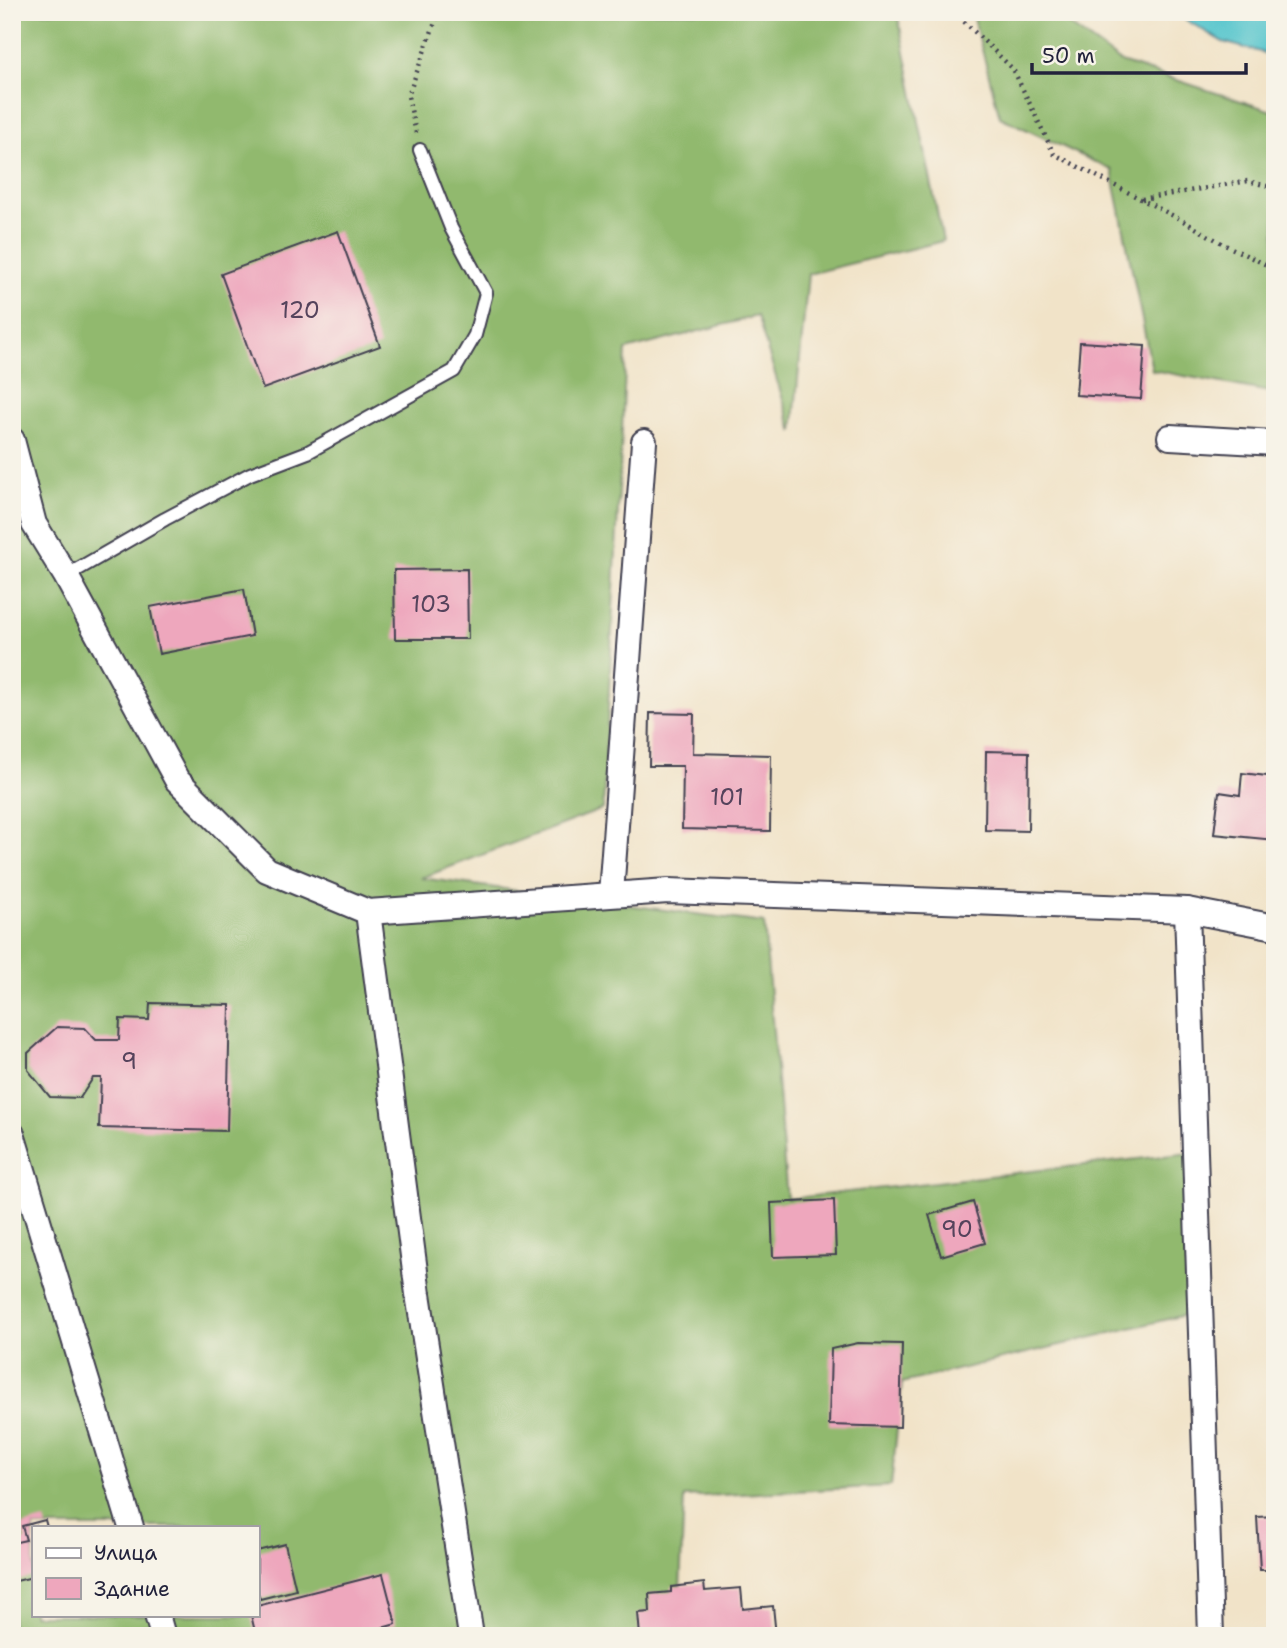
<svg xmlns="http://www.w3.org/2000/svg" width="1287" height="1648" viewBox="0 0 1287 1648" font-family="'Shantell Sans',sans-serif">
<style>
.forest{fill:#91b96e;stroke:#5a6e54;stroke-width:2;fill-rule:evenodd}
.water{fill:#59c6cd;stroke:#3e7484;stroke-width:2}
.building{fill:#eea7bd}
.lines{fill:none;stroke-linecap:round;stroke-linejoin:round}
.service-casing{stroke:#413f50;stroke-width:16}
.minor-casing{stroke:#413f50;stroke-width:28}
.path{stroke:#413f50;stroke-width:4.5;stroke-dasharray:2 5;stroke-linecap:butt}
.service{stroke:#fff;stroke-width:12}
.minor{stroke:#fff;stroke-width:24}
.labels{text-anchor:middle;stroke-width:5;stroke-linejoin:round;paint-order:stroke}
.number-label{font-size:23px;fill:#55435c}
</style>
<rect width="100%" height="100%" fill="#f7f3e8"/>
<filter id="ink" filterUnits="userSpaceOnUse"><feTurbulence type="fractalNoise" baseFrequency=".0143" numOctaves="2"/><feDisplacementMap in="SourceGraphic" scale="14" xChannelSelector="R" yChannelSelector="G"/><feConvolveMatrix kernelMatrix="1 2 1 2 8 2 1 2 1" color-interpolation-filters="sRGB"/></filter>
<filter id="wash" filterUnits="userSpaceOnUse"><feTurbulence type="fractalNoise" baseFrequency=".00686" numOctaves="4" result="noise"/><feDisplacementMap in="SourceGraphic" scale="28" xChannelSelector="R" yChannelSelector="G"/><feGaussianBlur stdDeviation="1.57" result="paint"/><feColorMatrix in="noise" values="0 0 0 0 0 0 0 0 0 0 0 0 0 0 0 0 0 1.4 0 .05"/><feComposite in="paint" operator="in"/></filter>
<g filter="url(#wash)">
<rect width="100%" height="100%" fill="#f1e3c8"/>
<g class="forest">
<path d="M12 12H897L943 241 808 274 793 432 757 316 626 350 603 809 421 878 764 923 787 1199 1189 1153V1314L902 1383 891 1486 684 1497 678 1636H12ZM33 1527H257V1615H33Z"/>
<path d="M972 12H1051L1121 62 1275 112V393L1152 370 1112 170 1000 117Z"/>
</g>
<path class="water" d="M1173 12H1275V56L1223 42Z"/>
<g id="blocks">
<g class="building">
<path d="M338 231 380 346 263 389 221 274Z"/>
<path d="M1080 342 1145 346 1141 399 1076 395Z"/>
<path d="M467 569 468 639H395L394 570Z"/>
<path d="M244 589 252 636 159 654 150 607Z"/>
<path d="M650 713 694 714 693 753 771 755 770 831 682 829 683 766H649Z"/>
<path d="M986 751 1029 752 1028 831 985 830Z"/>
<path d="M1242 773 1275 777V840L1214 834 1219 792 1240 795Z"/>
<path d="M150 1003 230 1005 227 1131 99 1128 101 1078H93L80 1098 50 1097 28 1070V1053L57 1027 85 1028 96 1040H119L120 1019 149 1020Z"/>
<path d="M834 1200 836 1255 773 1257 771 1203Z"/>
<path d="M973 1202 985 1243 941 1256 929 1215Z"/>
<path d="M858 1343 902 1344 900 1427 829 1425 831 1349Z"/>
<path d="M1275 1516V1570H1260L1257 1517Z"/>
<path d="M45 1520 47 1527H33V1577L12 1582V1543L26 1540 22 1526Z"/>
<path d="M285 1544 296 1590 260 1599 257 1591V1551Z"/>
<path d="M383 1574 396 1624 364 1633V1636H256L251 1615H257V1606Z"/>
<path d="M704 1583 705 1591 741 1588 743 1609 773 1606 776 1636H640L638 1613 650 1612 649 1594 671 1592V1587Z"/>
</g>
</g>
</g>
<g filter="url(#ink)">
<use href="#blocks" fill-opacity="0" stroke="#413f50" stroke-width="2"/>
<g class="lines">
<g class="service-casing">
<path id="service" d="M66 576 165 519 250 474 308 452 454 371 475 335 486 293 451 228 420 150"/>
</g>
<g class="minor-casing">
<g id="minor">
<path d="M1170 437 1275 443"/>
<path d="M12 440 34 524 66 576 177 780 267 870 368 912 418 1294 471 1636"/>
<path d="M611 894 644 442"/>
<path d="M1187 910 1211 1636"/>
<path d="M368 912 668 891 1187 910 1275 927"/>
<path d="M12 1134 131 1527"/>
<path d="M157 1615 163 1636"/>
</g>
</g>
<g class="path">
<path d="M954 12 1013 69 1054 154 1187 223 1225 245 1275 269"/>
<path d="M416 133 408 96 437 17 443 12"/>
<path d="M1142 199 1248 181 1275 188"/>
</g>
<use href="#service" class="service"/>
<use href="#minor" class="minor"/>
</g>
</g>
<g class="labels">
<g class="number-label">
<text x="300" y="318">120</text>
<text x="431" y="612">103</text>
<text x="727" y="805">101</text>
<text x="129" y="1069">9</text>
<text x="957" y="1237">90</text>
</g>
</g>
<rect width="1287" height="1648" fill="none" stroke="#f7f3e8" stroke-width="42"/>
<rect x="32" y="1526" width="228" height="91" fill="#f7f3e8" stroke="#a29fa3" stroke-width="2"/>
<rect x="46" y="1548" width="35" height="10" fill="#ffffff" stroke="#a29fa3" stroke-width="2"/>
<text x="94" y="1560" font-size="21" fill="#22223b">Улица</text>
<rect x="46" y="1578" width="35" height="21" fill="#eea7bd" stroke="#a29fa3" stroke-width="2"/>
<text x="94" y="1596" font-size="21" fill="#22223b">Здание</text>
<path d="M1032 63v10h214v-10" fill="none" stroke="#22223b" stroke-width="3.5"/>
<text x="1042" y="63" font-size="21" fill="#22223b" stroke="#f7f3e8" stroke-width="5" paint-order="stroke">50 m</text>
</svg>
